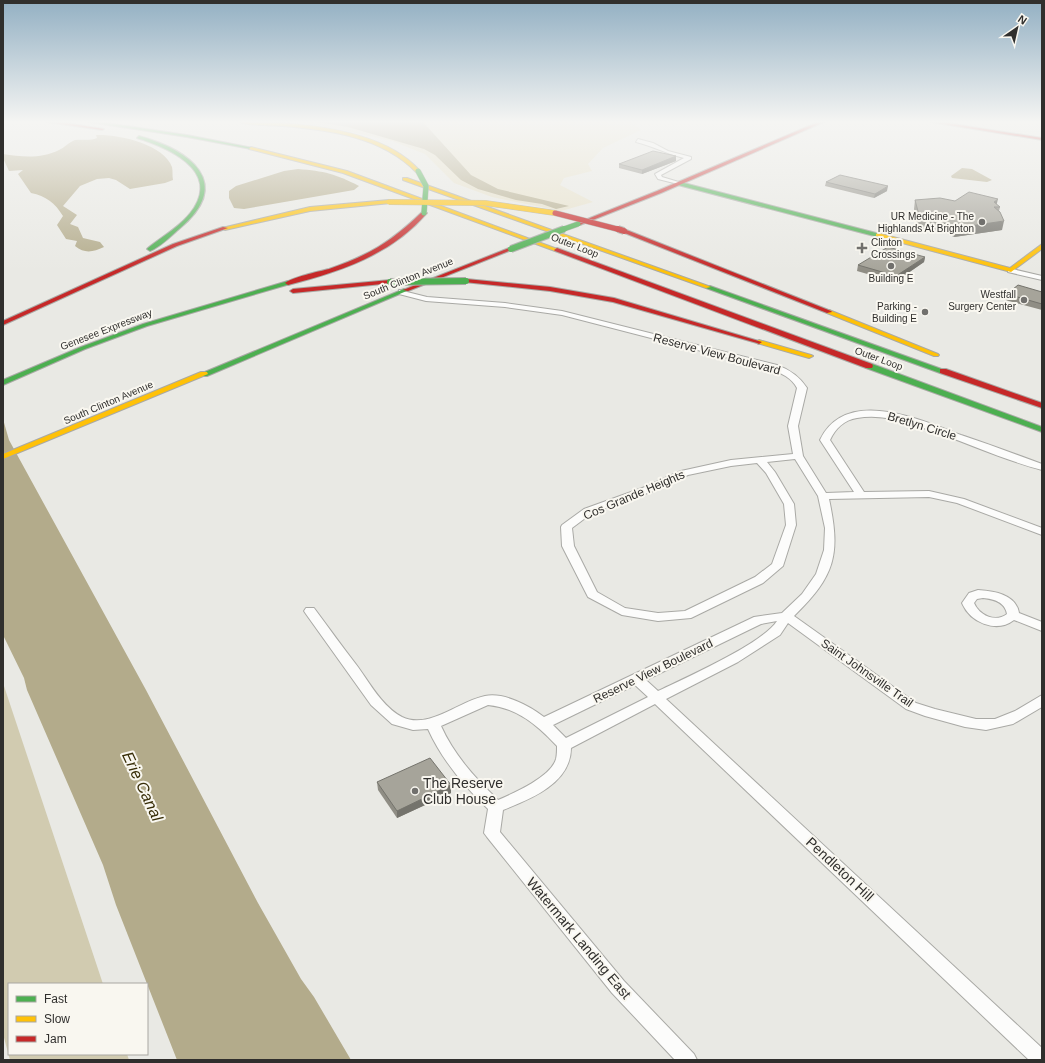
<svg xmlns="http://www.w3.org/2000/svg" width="1045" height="1063" viewBox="0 0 1045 1063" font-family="Helvetica,sans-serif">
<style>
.green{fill:#e7e1ca}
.forest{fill:#d1cbb0}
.water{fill:#b3ab8b}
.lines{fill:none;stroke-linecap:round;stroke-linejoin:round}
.street-casing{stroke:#a9a9a5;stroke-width:2}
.fast-casing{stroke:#a9a9a5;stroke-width:2}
.slow-casing{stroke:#a9a9a5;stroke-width:2}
.jam-casing{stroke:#a9a9a5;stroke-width:2}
.street{fill:#fcfcfb;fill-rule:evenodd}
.fast{fill:#4caf50;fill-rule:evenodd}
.slow{fill:#ffc107;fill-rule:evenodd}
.jam{fill:#c62828;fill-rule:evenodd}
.fast-bridge-far1-casing{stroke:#a9a9a5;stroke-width:6;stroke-linecap:butt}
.fast-bridge-casing{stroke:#a9a9a5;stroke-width:8;stroke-linecap:butt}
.slow-bridge-casing{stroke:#a9a9a5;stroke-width:6;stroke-linecap:butt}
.jam-bridge-far1-casing{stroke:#a9a9a5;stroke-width:6;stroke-linecap:butt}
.jam-bridge-casing{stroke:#a9a9a5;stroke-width:8;stroke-linecap:butt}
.fast-bridge-far1{stroke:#4caf50;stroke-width:5}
.fast-bridge{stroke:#4caf50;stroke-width:6}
.slow-bridge{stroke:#ffc107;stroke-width:5}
.jam-bridge-far1{stroke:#c62828;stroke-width:5}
.jam-bridge{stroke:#c62828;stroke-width:6}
.wall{fill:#8f8d84}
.shaded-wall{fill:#74736c}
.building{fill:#a6a49a;stroke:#74736c}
.poi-dot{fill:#71706d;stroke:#f9f7f0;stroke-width:1.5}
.labels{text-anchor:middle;stroke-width:4;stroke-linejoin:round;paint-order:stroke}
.far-poi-label{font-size:10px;fill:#302f2d;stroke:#f9f7f0;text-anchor:end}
.far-street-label{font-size:10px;fill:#302f2d;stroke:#f9f7f0}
.street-label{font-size:12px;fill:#302f2d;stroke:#f9f7f0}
.near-poi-label{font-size:14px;fill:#302f2d;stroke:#f9f7f0;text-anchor:start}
.near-street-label{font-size:14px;fill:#302f2d;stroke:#f9f7f0}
.near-water-label{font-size:16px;font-style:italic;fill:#372d07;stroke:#f9f7f0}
</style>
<rect width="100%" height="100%" fill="#e9e9e4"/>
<path class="green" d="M296 122H637L635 125 641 130 603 148 588 164 592 171 564 178 560 185 593 202 561 211 492 197 454 183 425 154 392 141 352 132Z"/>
<path class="forest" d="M3 683 103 984H9V1054H127L129 1060H10L3 1034Z"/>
<g class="water">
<path d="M316 122H423L471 175 498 189 569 206 556 209 542 204 516 200 478 189 461 180 435 155 424 149 348 127Z"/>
<path d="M96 135C118 134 164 144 172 167 173 171 172 176 173 180L165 183 130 189 116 180 109 178 97 179 80 186 63 206 77 215 70 224 78 227 83 238 100 242 104 247C93 252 85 254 75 246L77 241 66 239 57 225 63 216C55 203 46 196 31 193L18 174 23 170 9 171 3 158V154C22 157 41 159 59 150 64 148 69 142 75 140 83 139 90 141 97 138Z"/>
<path d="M962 168 972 169 992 180 987 182 952 178 951 176Z"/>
<path d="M298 169C324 171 336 174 359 186L354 190 244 209 234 208 229 198V191L236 186 284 171Z"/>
<path d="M3 419 9 440 146 690 258 903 301 979 314 997 351 1060H177L116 905 103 865 27 690 24 678 3 635Z"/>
</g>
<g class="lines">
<g class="street-casing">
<g id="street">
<path d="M638 139 653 143 668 151 691 157V159L661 175 662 177 682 183V185L658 179 655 174 684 158C667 154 653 146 636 142Z"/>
<path d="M1008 268 1042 276V280L1008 272Z"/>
<path d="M399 290 427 297 505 303 562 311 777 365C790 370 799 376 807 388L798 426 803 456 826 493 854 492 820 440C846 386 921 420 961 435 988 444 1015 454 1042 464V470C1007 461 972 445 938 433 912 424 885 413 857 418 844 420 835 429 830 440L864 492 929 491 964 499 1042 528V535L957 503 929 497 829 499C841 555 835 576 794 616L916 703 935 709 976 719H995L1015 711 1042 695V707L1013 724 986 730 965 727 925 716 906 709 788 623 780 635 738 662 666 699 1042 1048V1060H1029L655 704 571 748C571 783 531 799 503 810L500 832 624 981 694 1054 697 1060H675L612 993 487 837 484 833 488 809C464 786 442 760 428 729L413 730 392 724 371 705 306 614 304 611 306 608H314C329 628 343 648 358 667 370 684 383 707 402 717 429 730 459 701 485 696 504 692 530 706 544 717L754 617 782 613 802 594 816 574 824 550 825 528 818 496 795 459 767 462 775 472 794 504 796 525 783 566 763 583 691 618 658 621 622 615 588 597 562 546 561 527 562 525 584 509 645 487 681 471 731 460 793 454 788 426 797 388C792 378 781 373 771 369L562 315 505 307 426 301 399 294ZM757 463 766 473 784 504 786 525 772 564 755 577 685 611 658 613 625 608 597 592 574 546 572 528 592 513 653 491 688 475 731 466ZM777 621C762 644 685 678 658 691L646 680 761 624ZM635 685 648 697 566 738 553 725ZM488 705C518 708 537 725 557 746 557 750 557 755 556 759 551 777 514 793 498 800 475 778 454 755 441 726Z"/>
<path d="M978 590C993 591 1016 594 1019 613L1042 622V631L1014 620C996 634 970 622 962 603L969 593ZM983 598C994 599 1005 602 1007 614 995 623 979 615 974 603L977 599Z"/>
</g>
</g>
<g class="fast-casing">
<g id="fast">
<path d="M88 122H101L187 135 253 148 251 149 187 137Z"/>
<path d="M139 136C190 150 235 183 179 229 171 236 160 247 150 251L147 249 148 248C163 236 183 225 194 208 219 169 166 147 137 138Z"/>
<path d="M680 182 880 234 881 235 878 237 678 185V183Z"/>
<path d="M288 281 290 282V284L147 326 85 349 3 385V380L81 347 143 324Z"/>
<path d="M706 286H710L947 371 946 373H940L706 288Z"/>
<path d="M404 289 409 290 207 376H201L200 374Z"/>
<path d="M866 364H872L1042 427V432L866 368Z"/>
</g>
</g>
<g class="slow-casing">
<g id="slow">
<path d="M240 122C295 122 382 127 420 171L416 172C382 137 329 130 283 126 271 125 250 126 240 122Z"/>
<path d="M251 147 347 171 560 250 555 251 343 173 249 149Z"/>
<path d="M403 178H407L711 287 706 288 403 180Z"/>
<path d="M389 200 391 201V203L310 211 225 230 222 228 310 207Z"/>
<path d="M878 233 1010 268 1042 244V249L1011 272 876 236V234Z"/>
<path d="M829 310 938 354 939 355 938 356H934L827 313V311Z"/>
<path d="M759 340 811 355 813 356 809 358 757 343 756 342Z"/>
<path d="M201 372H207L208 374 3 459V454Z"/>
</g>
</g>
<g class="jam-casing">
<g id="jam">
<path d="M46 122H60L104 129 102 130Z"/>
<path d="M818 122H824L661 193 580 225 575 224 657 191Z"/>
<path d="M930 122H942L1042 138V140Z"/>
<path d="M422 212 427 213C391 255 339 272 288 285L285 283C293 277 317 272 329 269 369 255 391 242 422 212Z"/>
<path d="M223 227 228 228 177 246 3 325V321L173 244Z"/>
<path d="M624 229 831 311 832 312 827 313 622 232 621 231Z"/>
<path d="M509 248 514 249 408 291 403 290Z"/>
<path d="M557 248 872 364 873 366 872 368H866L555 251 554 250Z"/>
<path d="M466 279 550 287 614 298 762 342 759 344 757 343 613 302 550 291 464 282 463 281Z"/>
<path d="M390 280 393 282 392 283 293 293 290 291 293 289Z"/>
<path d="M940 369H946L1042 403V408L940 373Z"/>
</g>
</g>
<use href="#street" class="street"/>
<use href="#fast" class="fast"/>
<use href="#slow" class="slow"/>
<use href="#jam" class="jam"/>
<g class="fast-bridge-far1-casing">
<g id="fast-bridge-far1">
<path d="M418 171 426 186 424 213"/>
<path d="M561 230 578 224"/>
</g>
</g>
<g class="fast-bridge-casing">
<g id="fast-bridge">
<path d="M511 249 564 229"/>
<path d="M390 282 466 281"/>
</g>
</g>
<g class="slow-bridge-casing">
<path id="slow-bridge" d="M389 202 485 203 555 213"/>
</g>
<g class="jam-bridge-far1-casing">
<path id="jam-bridge-far1" d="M555 213 621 230"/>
</g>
<g class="jam-bridge-casing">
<path id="jam-bridge" d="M618 229 624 231"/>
</g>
<use href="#fast-bridge-far1" class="fast-bridge-far1"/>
<use href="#fast-bridge" class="fast-bridge"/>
<use href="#slow-bridge" class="slow-bridge"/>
<use href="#jam-bridge-far1" class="jam-bridge-far1"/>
<use href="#jam-bridge" class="jam-bridge"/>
</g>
<g class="wall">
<path d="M676 156V161L642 174 619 168V164Z"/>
<path d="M826 182 887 191 874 198 825 186Z"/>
<path d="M915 200 955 201 996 204 1000 207 999 211 1002 230 954 237 948 234 922 229 920 224H917L914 209Z"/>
<path d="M925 257 924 262 895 282 857 271 858 265Z"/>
<path d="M1042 292V310L1005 300 1007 294Z"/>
<path d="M377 782 451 785V793L397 818 378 790Z"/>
</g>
<g class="shaded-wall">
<path d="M676 156V161L642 174V170Z"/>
<path d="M888 186 887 191 874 198 875 194Z"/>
<path d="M998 199 996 207 994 202Z"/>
<path d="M1004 221 1002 230 954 237 956 228Z"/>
<path d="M925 257 924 262 895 282 896 276Z"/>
<path d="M451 785V793L397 818V811Z"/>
</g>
<g class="building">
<path d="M653 151 676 156 642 170 619 164Z"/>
<path d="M840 175 888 186 875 194 826 182Z"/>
<path d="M969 192 998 199 994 202 1000 207H994L1000 212 1004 221 956 228 950 225 924 219 922 215H919L915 200 940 198 955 201Z"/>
<path d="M888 247 925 257 896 276 858 265Z"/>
<path d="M1018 285 1042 292V304L1007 294Z"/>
<path d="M430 758 451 785 397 811 377 782Z"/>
</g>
<linearGradient id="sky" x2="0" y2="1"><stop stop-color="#93b0c3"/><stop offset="0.45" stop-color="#f5f5f3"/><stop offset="1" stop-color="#f5f5f3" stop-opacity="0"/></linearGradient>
<rect width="1045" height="271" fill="url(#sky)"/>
<g class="poi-dot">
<circle cx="982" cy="222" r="4"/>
<path d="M860 242h4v4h4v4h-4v4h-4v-4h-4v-4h4z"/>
<circle cx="891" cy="266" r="4"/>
<circle cx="1024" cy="300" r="4"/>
<circle cx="925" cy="312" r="4"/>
<circle cx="415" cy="791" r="4"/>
</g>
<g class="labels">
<g class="far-poi-label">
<text x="974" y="220">UR Medicine - The<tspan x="974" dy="12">Highlands At Brighton</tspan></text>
<text x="871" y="246" text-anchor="start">Clinton<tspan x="871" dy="12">Crossings</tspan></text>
<text x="891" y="282" text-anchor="middle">Building E</text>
<text x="1016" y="298">Westfall<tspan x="1016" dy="12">Surgery Center</tspan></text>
<text x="917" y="310">Parking -<tspan x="917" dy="12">Building E</tspan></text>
</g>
<g class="far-street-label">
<text transform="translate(575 245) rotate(21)" y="4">Outer Loop</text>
<text transform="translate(408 278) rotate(-22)" y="4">South Clinton Avenue</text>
<text transform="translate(106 329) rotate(-21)" y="4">Genesee Expressway</text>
<text transform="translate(879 358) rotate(20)" y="4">Outer Loop</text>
<text transform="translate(108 402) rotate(-23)" y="4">South Clinton Avenue</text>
</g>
<g class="street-label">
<text transform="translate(717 354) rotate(15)" y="4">Reserve View Boulevard</text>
<text transform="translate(922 426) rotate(17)" y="4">Bretlyn Circle</text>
<text transform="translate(634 495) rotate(-23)" y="4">Cos Grande Heights</text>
<text transform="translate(653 671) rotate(-26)" y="4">Reserve View Boulevard</text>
<text transform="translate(867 673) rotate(35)" y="4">Saint Johnsville Trail</text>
</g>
<g class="near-poi-label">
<text x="423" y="788">The Reserve<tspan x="423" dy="16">Club House</tspan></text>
</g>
<g class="near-street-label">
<text transform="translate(840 869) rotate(43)" y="5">Pendleton Hill</text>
<text transform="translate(579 938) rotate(50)" y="5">Watermark Landing East</text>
</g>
<g class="near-water-label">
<text transform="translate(143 786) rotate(65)" y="6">Erie Canal</text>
</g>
</g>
<rect width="1045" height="1063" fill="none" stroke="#302f2d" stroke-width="8"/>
<rect x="8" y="983" width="140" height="72" fill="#f9f7f0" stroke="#a9a7a2"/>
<rect x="16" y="996" width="20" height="6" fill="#4caf50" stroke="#a9a7a2"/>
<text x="44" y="1003" font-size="12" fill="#302f2d">Fast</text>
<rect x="16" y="1016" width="20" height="6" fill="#ffc107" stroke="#a9a7a2"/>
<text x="44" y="1023" font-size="12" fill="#302f2d">Slow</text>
<rect x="16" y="1036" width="20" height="6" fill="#c62828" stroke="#a9a7a2"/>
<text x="44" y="1043" font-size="12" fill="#302f2d">Jam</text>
<g transform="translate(1017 28) rotate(34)" stroke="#f9f7f0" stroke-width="3" paint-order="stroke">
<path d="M0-3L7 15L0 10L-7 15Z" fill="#302f2d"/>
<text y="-6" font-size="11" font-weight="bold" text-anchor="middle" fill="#302f2d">N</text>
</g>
</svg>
